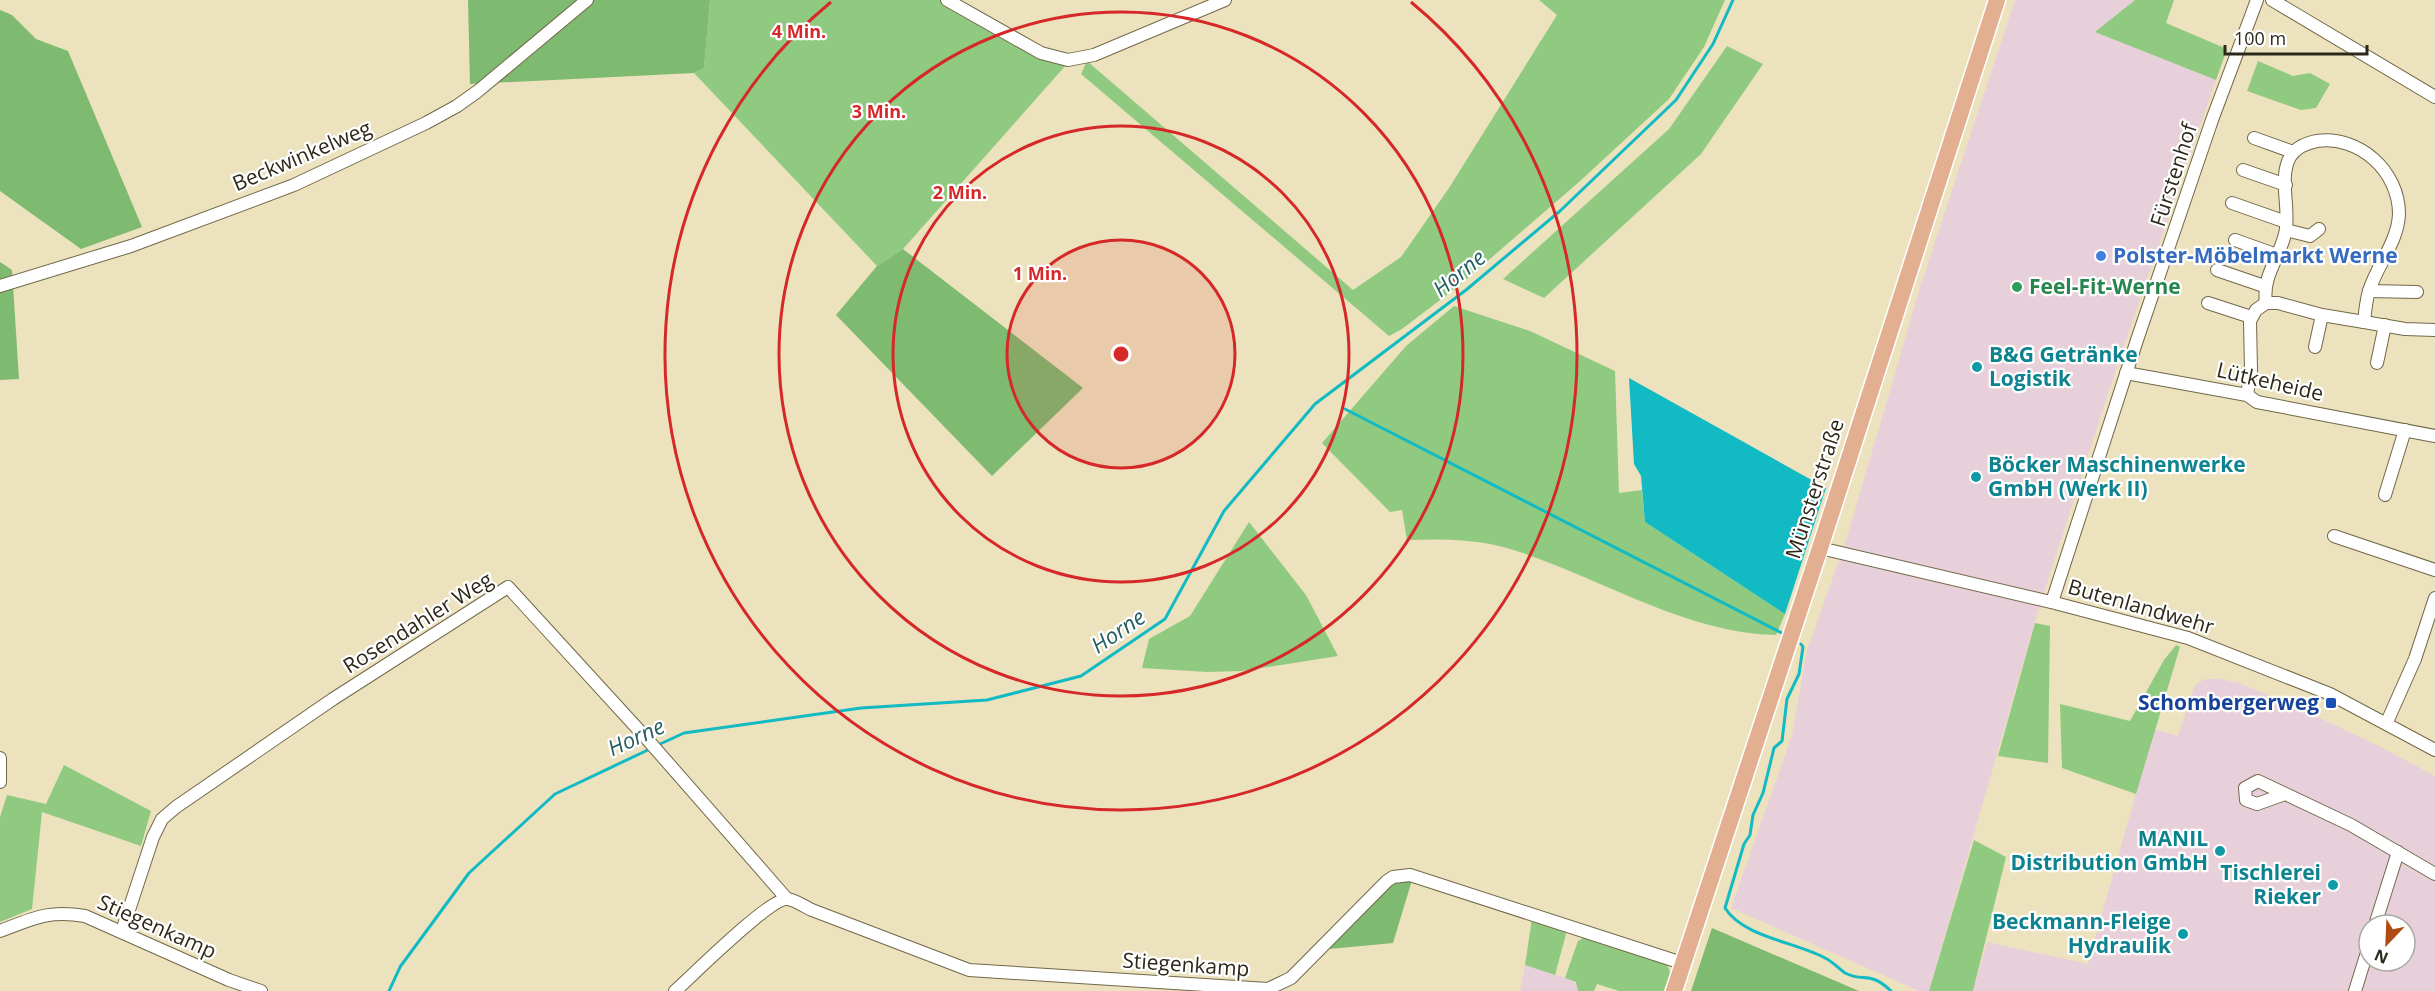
<svg xmlns="http://www.w3.org/2000/svg" width="2435" height="991" viewBox="0 0 2435 991" font-family="'Open Sans',sans-serif">
<style>
.commercial{fill:#e8d0db;fill-rule:evenodd}
.green{fill:#90ca81}
.forest{fill:#7eba70}
.water{fill:#12bac3}
.lines{fill:none;stroke-linecap:round;stroke-linejoin:round}
.stream{stroke:#12bac3;stroke-width:3}
.minor-casing{stroke:#716848;stroke-width:14}
.major-casing{stroke:#fff;stroke-width:19}
.minor{stroke:#fff;stroke-width:12}
.major{stroke:#e3af91;stroke-width:16}
.ring{fill:none;stroke:#d62828;stroke-width:3}
.shop-dot{fill:#3f7fe0;stroke:#fff;stroke-width:2}
.leisure-dot{fill:#2e9e5b;stroke:#fff;stroke-width:2}
.culture-dot{fill:#0f9aa8;stroke:#fff;stroke-width:2}
.transit-dot{fill:#1a4fb4;stroke:#fff;stroke-width:2}
.labels{text-anchor:middle;stroke-width:4.5;stroke-linejoin:round;paint-order:stroke}
.street-label{font-size:21px;fill:#2c281a;stroke:#fff}
.shop-label{font-size:21px;font-weight:bold;fill:#366cbe;stroke:#fff;text-anchor:start}
.leisure-label{font-size:21px;font-weight:bold;fill:#27864d;stroke:#fff;text-anchor:start}
.culture-label{font-size:21px;font-weight:bold;fill:#0d838f;stroke:#fff;text-anchor:end}
.transit-label{font-size:21px;font-weight:bold;fill:#164399;stroke:#fff;text-anchor:end}
.water-label{font-size:22px;font-style:italic;fill:#245e62;stroke:#fff}
.centre{fill:#d62828;stroke:#fff;stroke-width:3}
.ring-label{font-size:18px;text-anchor:middle;font-weight:bold;fill:#d62828;stroke:#fff;stroke-width:4.5;stroke-linejoin:round;paint-order:stroke}
</style>
<rect width="100%" height="100%" fill="#ece2be"/>
<g class="commercial">
<path d="M2015 0H2135L2096 32 2216 80 2116 369 2038 611 1929 991H1919L1731 908 1792 735 1807 650 1846 541 1921 284Z"/>
<path d="M2205 679H2221L2239 683 2294 706 2379 746 2435 776V991H1973L1987 942 2088 964 2154 729 2178 736 2195 685ZM2369 925H2405V961H2369Z"/>
<path d="M1525 965 1572 980 1577 985 1578 991H1520Z"/>
</g>
<g class="green">
<path d="M710 0H940L1050 61 1066 65 903 249 877 266 694 73 704 68Z"/>
<path d="M1539 0H1725L1704 47 1669 99 1579 182 1461 284 1402 329 1389 336 1081 74 1087 61 1353 290 1401 257 1449 188 1557 15Z"/>
<path d="M2135 0H2174L2166 23 2227 49 2216 80 2095 32Z"/>
<path d="M1727 46 1763 64 1701 154 1544 298 1503 279 1669 129Z"/>
<path d="M2258 61 2293 76 2310 73 2330 84 2316 108 2301 110 2247 91Z"/>
<path d="M1454 306 1530 331 1615 371 1619 493 1642 490 1645 522 1785 614 1776 635C1682 633 1595 574 1507 548 1475 539 1440 539 1407 540L1402 510 1390 512 1322 443 1406 346Z"/>
<path d="M1249 522 1306 595 1338 656 1242 671 1208 672 1142 668 1149 639 1190 616Z"/>
<path d="M2035 623 2050 626 2048 763 1998 756Z"/>
<path d="M2176 645 2180 647 2136 794 2062 768 2060 704 2130 721 2164 660Z"/>
<path d="M64 765 151 811 141 846 42 812 32 909 0 922V817L7 795 46 804Z"/>
<path d="M1974 840 2006 857 1973 991H1929Z"/>
<path d="M1532 919 1564 930 1566 934 1555 975 1525 965Z"/>
<path d="M1585 937 1664 963C1675 971 1668 980 1664 991H1619L1597 984 1594 991H1578L1576 982 1565 978 1578 941Z"/>
</g>
<g class="forest">
<path d="M468 0H710L704 68 694 73 470 84Z"/>
<path d="M0 10 12 15 36 39 68 51 142 227 81 249 0 191Z"/>
<path d="M903 249 1083 388 992 476 836 315 877 266Z"/>
<path d="M0 262 12 270 19 379 0 380Z"/>
<path d="M1412 880 1393 943 1329 949 1391 886 1395 882Z"/>
<path d="M1712 928 1859 991H1691Z"/>
</g>
<path class="water" d="M1629 378 1826 488 1785 614 1645 522 1641 476 1634 464Z"/>
<g class="lines">
<g class="stream">
<path d="M1345 409 1782 633"/>
<path d="M1801 644 1803 647 1799 674 1787 699 1782 741 1774 748 1763 793 1753 815 1750 835 1744 844 1725 908C1744 938 1798 942 1827 959 1834 963 1839 969 1845 973 1864 983 1869 970 1891 991"/>
<path d="M658 745 684 733 861 708 987 700 1081 676 1165 619 1224 511 1315 404 1466 290 1560 211 1676 100 1713 44 1733 0"/>
<path d="M389 991 400 967 469 873 555 794 652 748"/>
</g>
<g class="minor-casing">
<g id="minor">
<path d="M947 0 1041 53 1068 60 1094 55 1225 0"/>
<path d="M2272 0 2435 97"/>
<path d="M2254 138 2293 152"/>
<path d="M2243 170 2286 185"/>
<path d="M2232 203 2286 222"/>
<path d="M2286 230 2310 236 2319 229"/>
<path d="M2235 240 2277 255"/>
<path d="M2217 270 2264 286"/>
<path d="M0 286 131 246 294 185 426 123 457 106 478 91 587 0"/>
<path d="M2369 291 2417 292"/>
<path d="M2208 303 2251 317"/>
<path d="M2266 303C2262 276 2279 259 2285 234 2291 210 2278 179 2290 157 2296 147 2306 143 2317 141 2359 135 2399 171 2399 214 2398 242 2377 265 2369 291 2366 301 2365 312 2364 322"/>
<path d="M2315 347 2322 315"/>
<path d="M2377 363 2385 325"/>
<path d="M2126 373 2247 395 2257 402 2435 436"/>
<path d="M2247 395 2251 370 2250 321 2256 310 2266 303H2278L2322 315 2364 322 2405 329 2435 330"/>
<path d="M2385 495 2405 430"/>
<path d="M2334 536 2435 570"/>
<path d="M1820 548 2055 603 2188 638 2330 694 2435 750"/>
<path d="M2052 602 2137 340 2212 120 2257 0"/>
<path d="M2387 722 2415 659 2435 598"/>
<path d="M0 758V782"/>
<path d="M2285 794 2257 804 2246 800 2245 788 2258 781 2351 825 2435 874"/>
<path d="M2375 925 2398 852"/>
<path d="M0 931C34 918 48 910 85 916L229 980 261 991"/>
<path d="M122 931 153 837 162 819 176 807 333 699 508 587 647 739 787 899"/>
<path d="M675 991C692 976 770 898 787 899 794 899 805 907 812 910L969 970 1268 989 1291 978 1387 881 1393 877 1410 875 1682 963"/>
<path d="M2355 991 2369 946"/>
</g>
</g>
<g class="major-casing">
<path id="major" d="M1674 991 1820 548 1997 0"/>
</g>
<use href="#minor" class="minor"/>
<use href="#major" class="major"/>
</g>
<circle cx="1121" cy="354" r="114" fill="#d62828" fill-opacity=".12"/>
<g class="ring">
<circle cx="1121" cy="354" r="114"/>
<circle cx="1121" cy="354" r="228"/>
<circle cx="1121" cy="354" r="342"/>
<path d="M1411 2A456 456 0 1 1 831 2"/>
</g>
<circle class="shop-dot" cx="2101" cy="256" r="6"/>
<circle class="leisure-dot" cx="2017" cy="287" r="6"/>
<g class="culture-dot">
<circle cx="1977" cy="367" r="6"/>
<circle cx="1976" cy="477" r="6"/>
<circle cx="2220" cy="851" r="6"/>
<circle cx="2333" cy="885" r="6"/>
<circle cx="2183" cy="934" r="6"/>
</g>
<rect class="transit-dot" x="2325" y="697" width="12" height="12" rx="3"/>
<g class="labels">
<g class="street-label">
<text transform="translate(302 156) rotate(-23)" y="7">Beckwinkelweg</text>
<text transform="translate(2174 175) rotate(-72)" y="7">Fürstenhof</text>
<text transform="translate(2270 382) rotate(13)" y="7">Lütkeheide</text>
<text transform="translate(1815 489) rotate(-72)" y="7">Münsterstraße</text>
<text transform="translate(2141 607) rotate(16)" y="7">Butenlandwehr</text>
<text transform="translate(418 623) rotate(-32)" y="7">Rosendahler Weg</text>
<text transform="translate(157 927) rotate(24)" y="7">Stiegenkamp</text>
<text transform="translate(1186 965) rotate(4)" y="7">Stiegenkamp</text>
</g>
<g class="shop-label">
<text x="2113" y="263">Polster-Möbelmarkt Werne</text>
</g>
<g class="leisure-label">
<text x="2029" y="294">Feel-Fit-Werne</text>
</g>
<g class="culture-label">
<text x="1989" y="362" text-anchor="start">B&amp;G Getränke<tspan x="1989" dy="24">Logistik</tspan></text>
<text x="1988" y="472" text-anchor="start">Böcker Maschinenwerke<tspan x="1988" dy="24">GmbH (Werk II)</tspan></text>
<text x="2208" y="846">MANIL<tspan x="2208" dy="24">Distribution GmbH</tspan></text>
<text x="2321" y="880">Tischlerei<tspan x="2321" dy="24">Rieker</tspan></text>
<text x="2171" y="929">Beckmann-Fleige<tspan x="2171" dy="24">Hydraulik</tspan></text>
</g>
<g class="transit-label">
<text x="2319" y="710">Schombergerweg</text>
</g>
<g class="water-label">
<text transform="translate(1459 273) rotate(-39)" y="8">Horne</text>
<text transform="translate(1118 631) rotate(-34)" y="8">Horne</text>
<text transform="translate(636 737) rotate(-25)" y="8">Horne</text>
</g>
</g>
<circle cx="1121" cy="354" r="9" class="centre"/>
<g class="ring-label">
<text x="799" y="38">4 Min.</text>
<text x="879" y="118">3 Min.</text>
<text x="960" y="199">2 Min.</text>
<text x="1040" y="280">1 Min.</text>
</g>
<g transform="translate(2387 943) rotate(203)"><circle r="28" fill="#ffffff" stroke="#aba9a3" stroke-width="1.5"/>
<path d="M0-4.5L10 22L0 15L-10 22Z" fill="#ae4a13"/>
<text y="-9" font-size="16" font-weight="bold" text-anchor="middle" fill="#2c281a">N</text>
</g>
<path d="M2225 45v9h142v-9" fill="none" stroke="#2c281a" stroke-width="3"/>
<text x="2234" y="45" font-size="18" fill="#2c281a" stroke="#ffffff" stroke-width="4.5" paint-order="stroke">100 m</text>
</svg>
